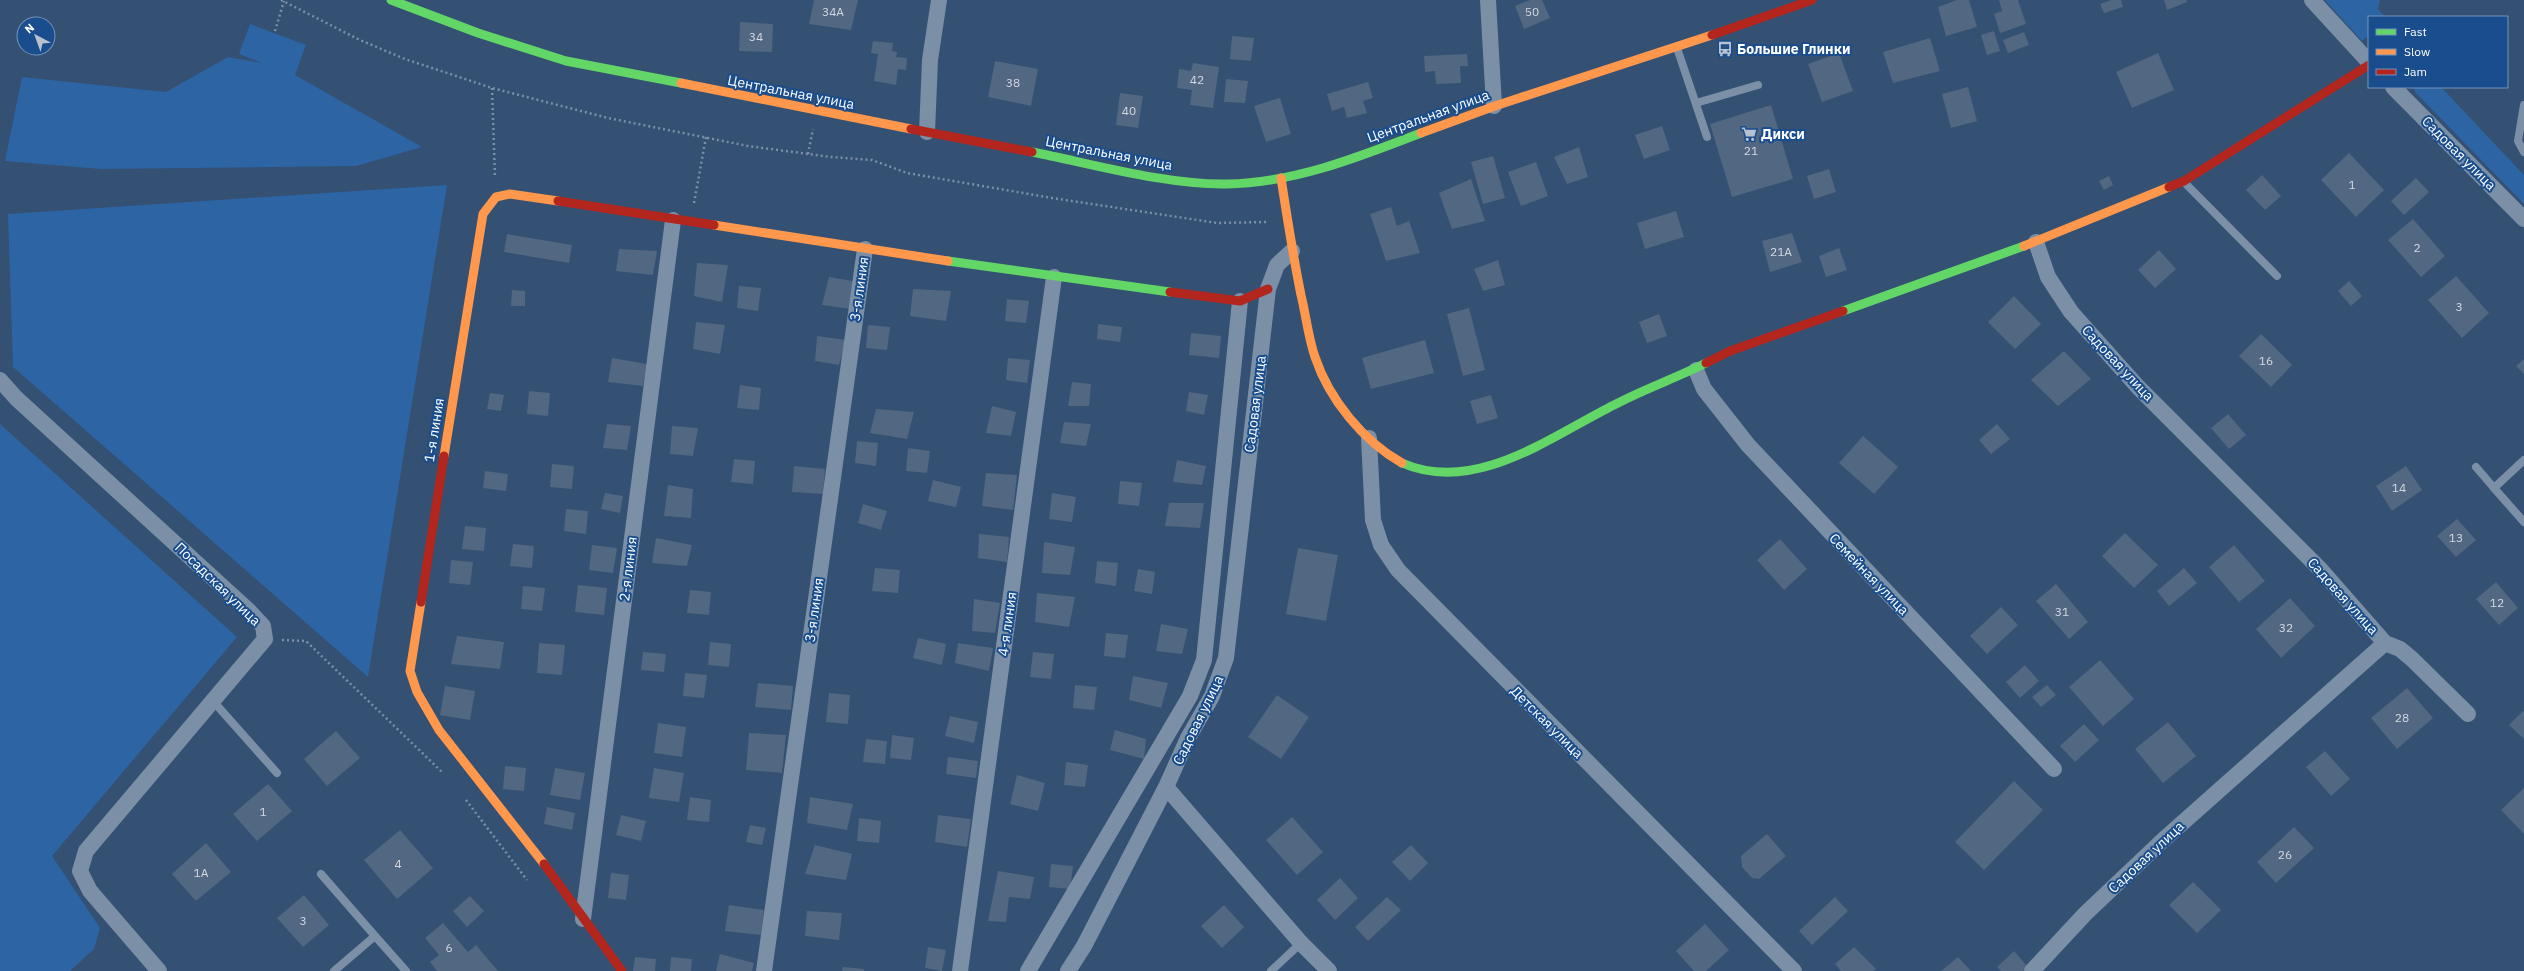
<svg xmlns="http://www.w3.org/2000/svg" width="2524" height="971" viewBox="0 0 2524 971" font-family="'IBM Plex Sans',sans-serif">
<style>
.green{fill:#2d64a4}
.building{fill:#516782}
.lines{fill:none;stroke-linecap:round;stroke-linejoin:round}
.path{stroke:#7b90a7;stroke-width:2.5;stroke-dasharray:2 3;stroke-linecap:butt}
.lane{stroke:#7b90a7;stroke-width:8}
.street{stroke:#7b90a7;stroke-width:16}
.fast{stroke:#63d668;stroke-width:9}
.slow{stroke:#ff974d;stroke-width:9}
.jam{stroke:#b3261e;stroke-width:9}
.labels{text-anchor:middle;stroke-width:4;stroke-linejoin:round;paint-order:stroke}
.number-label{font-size:12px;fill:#d4d9e0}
.poi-label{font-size:14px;font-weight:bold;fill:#fff;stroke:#194d8d;text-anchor:start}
.street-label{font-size:14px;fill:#fff;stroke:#194d8d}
</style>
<rect width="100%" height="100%" fill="#345072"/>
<g class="green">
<path d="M2325 0H2380L2378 9 2385 17H2369V35L2362 41Z"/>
<path d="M250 24 306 45 295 75 422 147 356 166 101 169 5 161 22 77 166 92 228 57 262 63 239 54Z"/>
<path d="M2414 87H2441L2524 175V204L2415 92Z"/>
<path d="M447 185 368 677 13 367 8 214Z"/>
<path d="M0 424 237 637 52 856 100 928 94 949 70 971H0Z"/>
</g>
<g class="building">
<path d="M814 0H858L851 30 809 24Z"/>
<path d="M1530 0H1542L1550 18 1524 29 1515 6Z"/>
<path d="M1957 0H1969L1977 27 1946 36 1938 7Z"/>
<path d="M1999 0H2018L2026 24 2000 33 1994 14 2002 11Z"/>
<path d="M2111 0H2121L2123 7 2104 13 2100 4Z"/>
<path d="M2164 0H2186L2187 2 2167 10Z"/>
<path d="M740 22 773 24 772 52 739 51Z"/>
<path d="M1994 31 2000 51 1987 55 1981 35Z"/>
<path d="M2024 32 2029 45 2008 53 2003 40Z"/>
<path d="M1232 36 1254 38 1251 61 1230 59Z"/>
<path d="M1930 38 1940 71 1893 83 1883 52Z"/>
<path d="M873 41 893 43 892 51 897 52 896 57 907 58 906 70 898 69 896 85 874 81 878 54 871 53Z"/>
<path d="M1839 53 1853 91 1822 102 1808 64Z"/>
<path d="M2158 53 2174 90 2132 108 2116 72Z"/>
<path d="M1467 54 1468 66H1460L1461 83 1436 84 1435 71 1425 72 1424 56Z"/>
<path d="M995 61 1038 69 1031 106 988 97Z"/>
<path d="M1193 63 1219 67 1213 108 1190 105 1192 90 1177 88 1179 69 1191 71Z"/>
<path d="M1226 79 1248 81 1245 103 1224 102Z"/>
<path d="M1368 82 1373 98 1363 101 1367 113 1347 118 1344 107 1332 111 1327 94Z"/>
<path d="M1968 87 1977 121 1951 128 1942 94Z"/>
<path d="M1120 93 1143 96 1138 128 1116 125Z"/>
<path d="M1280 98 1291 134 1266 142 1254 106Z"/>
<path d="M1771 105 1793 179 1732 197 1710 124Z"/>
<path d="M1662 126 1670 150 1644 159 1635 135Z"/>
<path d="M1579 147 1588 177 1567 184 1554 157Z"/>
<path d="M2349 153 2384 190 2356 217 2321 180Z"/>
<path d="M1493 156 1505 198 1483 204 1471 162Z"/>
<path d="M1536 162 1548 196 1521 206 1508 172Z"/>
<path d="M1829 169 1836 192 1814 199 1807 176Z"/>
<path d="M2262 175 2281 196 2265 210 2246 190Z"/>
<path d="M2109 176 2113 185 2104 190 2099 181Z"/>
<path d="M2416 178 2429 192 2404 215 2391 201Z"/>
<path d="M1471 179 1485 221 1452 229 1439 193Z"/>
<path d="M1391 207 1397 226 1409 221 1420 253 1386 261 1370 214Z"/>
<path d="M1676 211 1684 237 1645 249 1637 223Z"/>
<path d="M2413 219 2445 256 2421 277 2388 240Z"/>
<path d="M1792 233 1802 262 1770 272 1762 241Z"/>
<path d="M507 234 572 245 569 263 504 252Z"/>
<path d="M1839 248 1847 270 1826 277 1819 256Z"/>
<path d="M619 249 657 251 653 275 616 271Z"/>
<path d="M2159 250 2176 269 2155 288 2138 270Z"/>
<path d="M1498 260 1505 285 1483 291 1474 269Z"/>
<path d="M697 263 728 265 722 302 694 296Z"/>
<path d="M2456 276 2489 313 2462 338 2428 300Z"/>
<path d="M829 277 853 281 850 309 822 305Z"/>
<path d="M2349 281 2362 296 2351 306 2338 291Z"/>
<path d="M739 286 761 288 758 311 737 308Z"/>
<path d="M913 289 951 291 946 321 910 316Z"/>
<path d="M512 290 525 291V306H511Z"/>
<path d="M2014 296 2041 324 2015 349 1988 322Z"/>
<path d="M1007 299 1029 301 1026 323 1005 321Z"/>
<path d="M1469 308 1485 370 1463 376 1447 314Z"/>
<path d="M1659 314 1667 336 1647 343 1639 322Z"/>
<path d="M696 322 725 325 720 354 693 349Z"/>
<path d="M1098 324 1122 327 1120 342 1097 339Z"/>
<path d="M868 325 890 327 887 350 866 348Z"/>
<path d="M1191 333 1221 336 1219 358 1189 355Z"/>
<path d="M2261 334 2292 365 2271 387 2239 356Z"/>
<path d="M817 336 846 340 839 365 815 361Z"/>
<path d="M1425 340 1434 373 1371 389 1362 358Z"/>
<path d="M2064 351 2091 379 2058 406 2031 380Z"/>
<path d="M612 358 647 364 643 386 608 382Z"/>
<path d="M1008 358 1030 360 1027 383 1006 380Z"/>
<path d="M2524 359V374L2516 366Z"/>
<path d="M1072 382 1091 384 1089 406H1068Z"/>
<path d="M740 385 761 388 759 410 737 408Z"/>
<path d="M529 391 550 393 548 416 527 414Z"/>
<path d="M1189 392 1208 395 1204 415 1186 411Z"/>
<path d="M490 393 504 395 501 411 487 409Z"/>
<path d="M1491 395 1498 418 1477 424 1470 401Z"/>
<path d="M992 406 1016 412 1011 436 986 433Z"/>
<path d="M876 409 914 412 907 439 870 433Z"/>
<path d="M2228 414 2246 435 2229 449 2211 428Z"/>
<path d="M1064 422 1091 424 1086 446 1060 443Z"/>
<path d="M607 424 631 426 627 450 603 448Z"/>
<path d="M1997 424 2010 439 1991 454 1979 440Z"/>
<path d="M672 426 698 428 693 456 670 454Z"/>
<path d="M1863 436 1898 467 1874 494 1839 463Z"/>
<path d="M857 441 878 443 876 466 855 463Z"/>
<path d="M908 448 930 451 927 473 906 471Z"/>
<path d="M734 459 755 461 753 484 731 482Z"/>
<path d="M1177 460 1206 466 1202 485 1173 482Z"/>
<path d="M552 464 574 466 572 489 550 487Z"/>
<path d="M794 466 825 469 823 494 792 492Z"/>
<path d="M2406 466 2422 490 2392 511 2376 486Z"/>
<path d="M485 471 508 474 506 491 483 488Z"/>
<path d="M986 473 1017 475 1013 510 982 506Z"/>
<path d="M933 480 961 487 956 507 928 501Z"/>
<path d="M1120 481 1142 483 1139 506 1118 504Z"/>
<path d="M668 485 693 489 691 518 664 516Z"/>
<path d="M605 493 623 496 620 513 601 509Z"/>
<path d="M1052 493 1076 497 1072 522 1049 519Z"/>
<path d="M1169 503H1204L1200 528 1165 526Z"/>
<path d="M863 504 887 511 881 530 858 523Z"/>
<path d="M566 509 588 511 586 534 564 531Z"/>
<path d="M2457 519 2476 540 2456 557 2437 536Z"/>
<path d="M465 526 486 528 484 551 462 549Z"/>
<path d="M2125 533 2158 565 2134 588 2102 556Z"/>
<path d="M979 534 1009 537 1007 562 978 558Z"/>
<path d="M656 538 692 545 687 566 652 563Z"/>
<path d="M1780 539 1807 569 1784 590 1757 560Z"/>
<path d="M1044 542 1075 547 1070 575 1042 573Z"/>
<path d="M513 544 534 546 532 568 510 566Z"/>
<path d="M592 545 617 548 613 573 589 570Z"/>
<path d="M2234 545 2265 581 2239 602 2209 567Z"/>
<path d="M1298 548 1338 555 1326 621 1286 614Z"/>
<path d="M451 560 473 562 470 585 449 583Z"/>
<path d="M1097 561 1118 563 1116 586 1095 583Z"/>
<path d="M875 568 900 570 898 593 872 591Z"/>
<path d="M2184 568 2197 583 2169 606 2157 591Z"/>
<path d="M1138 569 1155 572 1152 594 1134 591Z"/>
<path d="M2496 582 2518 608 2499 625 2476 599Z"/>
<path d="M2056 584 2088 622 2069 639 2036 601Z"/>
<path d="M578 585 607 588 604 615 575 612Z"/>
<path d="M523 586 545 588 542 611 521 609Z"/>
<path d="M690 590 711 592 709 615 687 613Z"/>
<path d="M1037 593 1075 597 1069 627 1035 622Z"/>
<path d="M2290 598 2315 626 2281 658 2256 629Z"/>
<path d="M974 599 1000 603 995 633 972 631Z"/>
<path d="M2001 607 2018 625 1987 654 1970 636Z"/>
<path d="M1161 624 1188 629 1182 654 1156 651Z"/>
<path d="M1106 633 1128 635 1125 658 1104 656Z"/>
<path d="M457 636 504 642 500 669 451 664Z"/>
<path d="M918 638 946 644 942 665 913 658Z"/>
<path d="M710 642 731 644 729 667 708 665Z"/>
<path d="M539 643 565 645 562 675 537 673Z"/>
<path d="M958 643 993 648 989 671 955 663Z"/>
<path d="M643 652 666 654 664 672 641 670Z"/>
<path d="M1033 652 1054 654 1051 679 1030 677Z"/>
<path d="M2100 660 2134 699 2103 726 2069 687Z"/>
<path d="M2025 665 2039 681 2020 698 2006 682Z"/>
<path d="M685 673 707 675 704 698 683 696Z"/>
<path d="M1133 676 1168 683 1161 708 1129 700Z"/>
<path d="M758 683 793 686 791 710 755 707Z"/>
<path d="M1075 685 1097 687 1094 710 1073 708Z"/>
<path d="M2047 685 2056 695 2041 707 2032 697Z"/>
<path d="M445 686 475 691 470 720 440 715Z"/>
<path d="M2407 688 2433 718 2397 749 2371 718Z"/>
<path d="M829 693 850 695 848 724 826 722Z"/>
<path d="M1277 695 1309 717 1281 759 1248 737Z"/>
<path d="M2523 711 2524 712V739L2509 725Z"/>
<path d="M950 716 978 722 974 743 945 736Z"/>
<path d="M2168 722 2196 756 2163 783 2135 749Z"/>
<path d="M658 723 686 727 682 757 654 753Z"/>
<path d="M2084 724 2099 740 2075 762 2060 746Z"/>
<path d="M1115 730 1146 739 1144 759 1110 750Z"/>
<path d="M336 731 360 758 327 786 304 759Z"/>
<path d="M749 733 786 735 782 773 746 770Z"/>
<path d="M892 735 914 738 911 760 890 758Z"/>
<path d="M866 739 887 741 885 764 863 762Z"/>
<path d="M2325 751 2350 779 2331 796 2306 767Z"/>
<path d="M948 757 978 761 976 778 946 774Z"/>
<path d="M1066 762 1088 765 1085 787 1064 785Z"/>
<path d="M505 766 526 768 524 791 503 789Z"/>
<path d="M555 768 585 773 580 800 550 795Z"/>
<path d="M654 768 684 773 679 802 649 798Z"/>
<path d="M1017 775 1045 783 1038 811 1010 804Z"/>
<path d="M2014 781 2043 810 1984 870 1955 842Z"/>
<path d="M268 784 292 811 257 841 233 814Z"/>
<path d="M2524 788V834L2501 810Z"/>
<path d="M690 797 711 800 709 822 687 820Z"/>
<path d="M810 797 853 804 847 830 807 823Z"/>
<path d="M547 807 575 813 572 830 544 824Z"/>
<path d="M621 815 646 821 641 841 616 835Z"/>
<path d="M938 815 971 819 967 847 935 842Z"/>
<path d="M1292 817 1323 852 1297 875 1266 840Z"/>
<path d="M859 818 881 821 879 843 857 841Z"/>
<path d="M750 825 766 828 762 845 746 842Z"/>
<path d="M2294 827 2314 848 2276 883 2257 862Z"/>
<path d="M400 830 433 868 397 899 364 860Z"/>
<path d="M1767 834 1786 856 1759 879 1752 878 1742 867 1741 856Z"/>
<path d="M206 843 231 872 196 901 172 874Z"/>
<path d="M815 845 852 854 846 880 805 874Z"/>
<path d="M1411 845 1428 863 1410 881 1392 862Z"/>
<path d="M1051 864 1073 866 1070 889 1049 887Z"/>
<path d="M998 871 1034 877 1030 899 1009 897 1006 922 988 921Z"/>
<path d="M611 873 629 875 626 900 608 898Z"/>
<path d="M1340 878 1358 898 1335 920 1317 900Z"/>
<path d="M2193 882 2221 910 2197 933 2169 905Z"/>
<path d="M304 895 329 925 303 947 277 918Z"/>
<path d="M470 896 484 911 467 927 453 911Z"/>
<path d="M1387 897 1401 910 1368 941 1355 927Z"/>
<path d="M1835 897 1848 911 1812 945 1799 931Z"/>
<path d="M729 905 764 910 761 935 725 931Z"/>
<path d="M1224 905 1244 927 1222 948 1201 926Z"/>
<path d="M807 911 842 913 839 940 805 936Z"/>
<path d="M443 923 468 952 476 945 498 971H437L430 962 439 955 425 938Z"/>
<path d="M1705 924 1729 950 1706 971H1694L1676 951Z"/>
<path d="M928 947 946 950 942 971 925 968Z"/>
<path d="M1854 947 1876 969 1873 971H1841L1835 964Z"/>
<path d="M2014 951 2028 967 2023 971H2001L1997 967Z"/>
<path d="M720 954 754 963 752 971H716Z"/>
<path d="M635 957 656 959 655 971H633Z"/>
<path d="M671 957 692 959 691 971H670Z"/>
<path d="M1958 957 1971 971H1941Z"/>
<path d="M843 967 864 969V971H842Z"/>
</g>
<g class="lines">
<g class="path">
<path d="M281 0 360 40 405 59 492 88 608 118 748 146 831 157 872 160 907 173 1052 198 1217 223 1267 222"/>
<path d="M275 31 284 1"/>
<path d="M492 88 495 177"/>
<path d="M808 154 813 129"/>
<path d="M694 203 706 137"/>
<path d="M282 640 306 641 443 773"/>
<path d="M466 800 527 880"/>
</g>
<g class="lane">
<path d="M1677 48 1707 137"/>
<path d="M1696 103 1758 85"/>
<path d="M2524 105 2518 141 2524 152"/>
<path d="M2184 182 2277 276"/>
<path d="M2524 460 2494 488 2524 522"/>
<path d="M2476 467 2494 488"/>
<path d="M213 701 277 773"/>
<path d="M321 874 375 936"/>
<path d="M334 971 375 936 406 971"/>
<path d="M1271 971 1301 943"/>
</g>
<g class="street">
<path d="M1488 0 1494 106"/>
<path d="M2312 0 2369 62"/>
<path d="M2393 87 2524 219"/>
<path d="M927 132 930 60 939 0"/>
<path d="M2036 242 2048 277 2071 312 2138 387 2321 570 2385 643 2400 649 2412 659 2468 714"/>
<path d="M1696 370 1704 389 1748 445 2054 769"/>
<path d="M0 380 16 398 249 611 263 626 265 639 86 851 80 871 90 891 159 971"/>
<path d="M1369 438 1373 520 1381 545 1398 570 1794 971"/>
<path d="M1166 787 1301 943 1329 971"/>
<path d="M583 919 673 220"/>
<path d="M764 971 865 249"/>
<path d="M960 971 1054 277"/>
<path d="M1028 971 1190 696 1204 660 1240 301"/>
<path d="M1068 971 1084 946 1166 787 1188 738 1212 696 1226 658 1268 289 1277 265 1292 251"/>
<path d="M2032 971 2085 914 2162 841 2385 643"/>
</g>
<g class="fast">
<path d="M391 0 478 33 566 61 681 83"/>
<path d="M1032 152C1093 164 1166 185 1227 184 1294 183 1359 157 1421 133"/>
<path d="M948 261 1170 292"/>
<path d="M1843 311 2024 246"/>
<path d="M1402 463C1475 495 1550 437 1614 405 1644 389 1676 378 1706 363"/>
</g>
<g class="slow">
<path d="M681 83 911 129"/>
<path d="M1421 133 1495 106 1712 35"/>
<path d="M1281 178C1287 217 1293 256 1301 295 1306 315 1308 337 1315 357 1329 399 1363 441 1402 463"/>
<path d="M714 225 948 261"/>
<path d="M2024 246 2169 187"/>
<path d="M444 456 483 214 496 197 510 194 558 201"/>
<path d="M421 602 410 671 417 692 439 730 544 864"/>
</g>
<g class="jam">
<path d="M1712 35 1812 0"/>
<path d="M911 129 1032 152"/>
<path d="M2169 187 2184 181 2369 65"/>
<path d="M558 201 714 225"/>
<path d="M1170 292 1240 301 1268 289"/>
<path d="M1706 363 1730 351 1843 311"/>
<path d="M421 602 444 456"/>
<path d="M544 864 622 971"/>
</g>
</g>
<defs>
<g id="bus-bare" transform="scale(1.2)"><path d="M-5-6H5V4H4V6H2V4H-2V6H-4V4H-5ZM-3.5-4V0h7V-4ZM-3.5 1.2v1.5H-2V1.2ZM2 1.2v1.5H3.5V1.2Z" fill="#b8c2ce" stroke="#194d8d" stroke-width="2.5" paint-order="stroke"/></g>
<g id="supermarket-bare" transform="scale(1.2)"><path d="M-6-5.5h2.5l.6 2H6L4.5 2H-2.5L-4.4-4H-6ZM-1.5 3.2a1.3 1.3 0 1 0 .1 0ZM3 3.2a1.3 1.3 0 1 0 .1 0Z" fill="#b8c2ce" stroke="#194d8d" stroke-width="2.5" paint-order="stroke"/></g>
</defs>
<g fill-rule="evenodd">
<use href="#bus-bare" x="1725" y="49"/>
<use href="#supermarket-bare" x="1749" y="134"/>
</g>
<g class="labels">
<g class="number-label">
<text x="833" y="16">34А</text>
<text x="1532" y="16">50</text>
<text x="756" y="41">34</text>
<text x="1197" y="84">42</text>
<text x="1013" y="87">38</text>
<text x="1129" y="115">40</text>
<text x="1751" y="155">21</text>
<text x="2352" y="189">1</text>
<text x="2417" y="252">2</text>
<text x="1781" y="256">21А</text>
<text x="2459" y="311">3</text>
<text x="2266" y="365">16</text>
<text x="2399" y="492">14</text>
<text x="2456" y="542">13</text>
<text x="2497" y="607">12</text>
<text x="2062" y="616">31</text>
<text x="2286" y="632">32</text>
<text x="2402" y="722">28</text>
<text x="263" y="816">1</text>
<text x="2285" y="859">26</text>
<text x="398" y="868">4</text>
<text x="201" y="877">1А</text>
<text x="303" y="925">3</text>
<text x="449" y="952">6</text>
</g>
<g class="poi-label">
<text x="1737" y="54">Большие Глинки</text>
<text x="1761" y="139">Дикси</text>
</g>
<g class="street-label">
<text transform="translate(791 92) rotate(11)" y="5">Центральная улица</text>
<text transform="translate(1428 116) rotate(-20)" y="5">Центральная улица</text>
<text transform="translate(1109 153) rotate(11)" y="5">Центральная улица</text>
<text transform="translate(2459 153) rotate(45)" y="5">Садовая улица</text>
<text transform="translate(859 289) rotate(-82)" y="5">3-я линия</text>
<text transform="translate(2118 363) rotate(47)" y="5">Садовая улица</text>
<text transform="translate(1255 404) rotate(-83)" y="5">Садовая улица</text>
<text transform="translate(434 430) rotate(-81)" y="5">1-я линия</text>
<text transform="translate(628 569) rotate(-83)" y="5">2-я линия</text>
<text transform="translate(1869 574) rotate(46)" y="5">Семейная улица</text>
<text transform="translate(218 584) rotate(44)" y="5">Посадская улица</text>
<text transform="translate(2343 596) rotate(48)" y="5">Садовая улица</text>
<text transform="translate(814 610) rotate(-82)" y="5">3-я линия</text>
<text transform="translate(1007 624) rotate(-82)" y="5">4-я линия</text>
<text transform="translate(1198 720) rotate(-64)" y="5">Садовая улица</text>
<text transform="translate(1547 722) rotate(45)" y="5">Детская улица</text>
<text transform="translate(2146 857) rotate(-43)" y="5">Садовая улица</text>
</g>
</g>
<rect x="2368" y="16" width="140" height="72" fill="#194d8d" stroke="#7594bb"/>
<rect x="2376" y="29" width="20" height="6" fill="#63d668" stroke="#7594bb"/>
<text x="2404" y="36" font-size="12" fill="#ffffff">Fast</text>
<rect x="2376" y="49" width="20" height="6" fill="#ff974d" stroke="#7594bb"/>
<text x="2404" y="56" font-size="12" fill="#ffffff">Slow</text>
<rect x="2376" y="69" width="20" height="6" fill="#b3261e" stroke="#7594bb"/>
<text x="2404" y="76" font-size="12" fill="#ffffff">Jam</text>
<g transform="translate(36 36) rotate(319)"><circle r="19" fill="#194d8d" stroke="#7594bb"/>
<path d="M0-3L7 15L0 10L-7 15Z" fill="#b8c2ce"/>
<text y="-6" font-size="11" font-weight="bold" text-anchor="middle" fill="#ffffff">N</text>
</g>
</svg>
